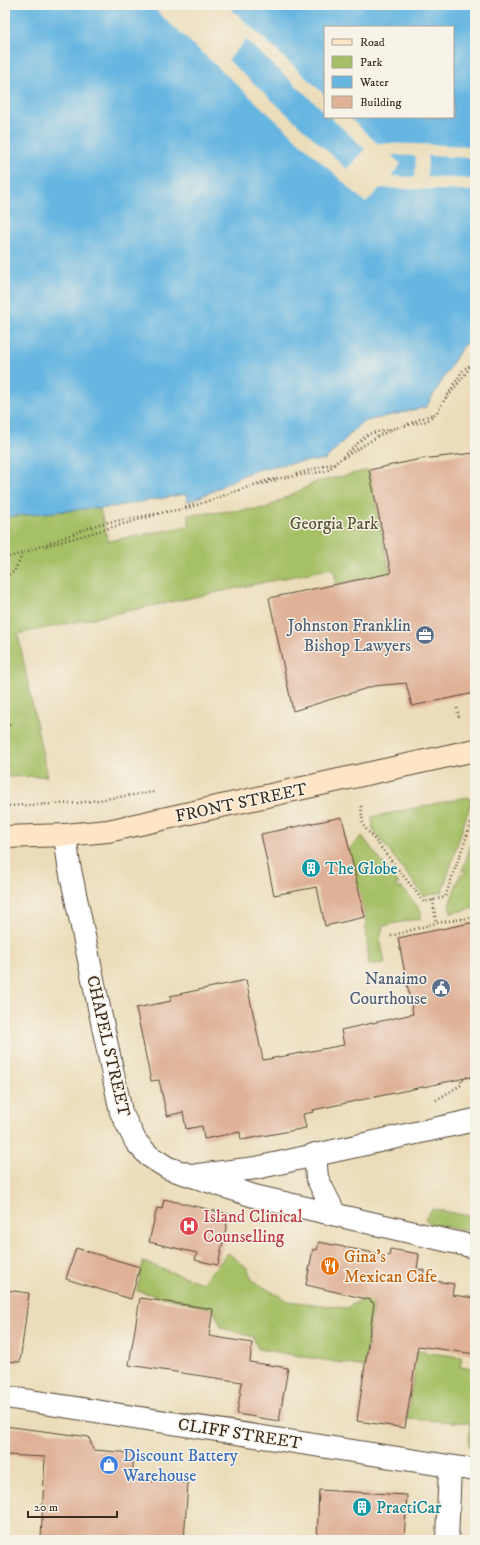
<svg xmlns="http://www.w3.org/2000/svg" width="480" height="1545" viewBox="0 0 480 1545" font-family="'IM FELL DW Pica',serif">
<style>
.green{fill:#a6c066;stroke:#707542}
.water{fill:#66b6e1;stroke:#507080;fill-rule:evenodd}
.pier{fill:#ebddb9;fill-rule:evenodd}
.building{fill:#dfb197}
.lines{fill:none;stroke-linecap:round;stroke-linejoin:round}
.street-casing{stroke:#554535;stroke-width:24}
.secondary-casing{stroke:#554535;stroke-width:24}
.path{stroke:#554535;stroke-width:2.5;stroke-dasharray:1 3;stroke-linecap:butt}
.street{stroke:#fff;stroke-width:22}
.secondary{stroke:#fee5c5;stroke-width:22}
.labels{text-anchor:middle;stroke-width:3;stroke-linejoin:round;paint-order:stroke}
.park-label{font-size:17px;fill:#5b5734;stroke:#f7f3e8}
.service-label{font-size:17px;fill:#4e5e75;stroke:#f7f3e8;text-anchor:end}
.street-label{font-size:17px;fill:#3b2a1e;stroke:#f7f3e8}
.culture-label{font-size:17px;fill:#0d838f;stroke:#f7f3e8;text-anchor:start}
.health-label{font-size:17px;fill:#be3a42;stroke:#f7f3e8;text-anchor:start}
.food-label{font-size:17px;fill:#c56008;stroke:#f7f3e8;text-anchor:start}
.shop-label{font-size:17px;fill:#366cbe;stroke:#f7f3e8;text-anchor:start}
</style>
<rect width="100%" height="100%" fill="#f7f3e8"/>
<filter id="ink" filterUnits="userSpaceOnUse"><feTurbulence type="fractalNoise" baseFrequency=".025" numOctaves="2"/><feDisplacementMap in="SourceGraphic" scale="8" xChannelSelector="R" yChannelSelector="G"/><feConvolveMatrix kernelMatrix="1 2 1 2 8 2 1 2 1" color-interpolation-filters="sRGB"/></filter>
<filter id="wash" filterUnits="userSpaceOnUse"><feTurbulence type="fractalNoise" baseFrequency=".012" numOctaves="4" result="noise"/><feDisplacementMap in="SourceGraphic" scale="16" xChannelSelector="R" yChannelSelector="G"/><feGaussianBlur stdDeviation="0.9" result="paint"/><feColorMatrix in="noise" values="0 0 0 0 0 0 0 0 0 0 0 0 0 0 0 0 0 1.4 0 .05"/><feComposite in="paint" operator="in"/></filter>
<g filter="url(#wash)">
<rect width="100%" height="100%" fill="#ebddb9"/>
<g class="green">
<path d="M369 470 390 573 337 584 333 568 18 634 47 776 5 777V517L94 508 100 509 108 541 190 526 188 515 266 508 316 482Z"/>
<path d="M467 797 470 798 471 802 442 892 424 896 373 830 372 817Z"/>
<path d="M475 832V908L451 913 449 905 460 875 465 874V870L462 871Z"/>
<path d="M362 836 399 884 395 885 396 888H402L421 911V918L383 926 380 938 385 963 369 965 365 917 349 849Z"/>
<path d="M432 1209 475 1217V1232L432 1224 425 1219Z"/>
<path d="M228 1253 247 1268 253 1281 288 1301 347 1308 376 1291 369 1329 365 1367 258 1349 253 1337 222 1328 213 1309 137 1291 143 1262 202 1283Z"/>
<path d="M417 1351 462 1357 460 1367 475 1369V1447L469 1446 470 1423 407 1419Z"/>
</g>
<path class="water" d="M5 5H475V342L464 344 426 407 362 422 325 460C299 462 271 464 246 474 226 482 209 496 187 501L186 494 100 509 94 508 5 517ZM325 27H453V117H325Z"/>
<path class="pier" d="M150 5H227L325 95V112L246 40 228 60 347 169 365 149 330 117H349L377 143 475 146V158L428 156 427 177 475 179V191L380 188 366 203ZM391 155 416 156 415 177 391 176 401 164Z"/>
<g id="blocks">
<g class="building">
<path d="M475 453V693L412 706 406 683 374 686 293 711 269 598 391 573 369 470 421 459Z"/>
<path d="M342 817 365 917 325 926 317 887 274 895 261 834Z"/>
<path d="M475 922V1076L313 1110 314 1112 303 1114 306 1128 241 1140 240 1132 204 1139 202 1126 186 1129 183 1112 167 1116 159 1080 151 1081 136 1008 171 1001 170 996 246 980 263 1060 344 1045 341 1030 413 1014 398 938Z"/>
<path d="M164 1199 229 1214 218 1265 195 1260 197 1253 149 1242 157 1208 162 1209Z"/>
<path d="M319 1242 389 1256 390 1249 419 1254 417 1269 424 1270 423 1279 454 1284 452 1295 475 1298V1354L418 1346 405 1428 357 1421 374 1303 371 1302V1300L306 1285 313 1249 317 1250Z"/>
<path d="M76 1248 140 1267 131 1299 66 1279Z"/>
<path d="M5 1290 29 1293 20 1362 5 1361Z"/>
<path d="M140 1298 213 1309 209 1336 252 1343 250 1362 288 1368 279 1421 237 1414 242 1382 129 1365Z"/>
<path d="M5 1426 89 1437 93 1450 134 1453 132 1480 188 1483 184 1540H41L45 1457 5 1455Z"/>
<path d="M319 1490 407 1495 404 1540H317Z"/>
</g>
</g>
</g>
<g filter="url(#ink)">
<use href="#blocks" fill-opacity="0" stroke="#554535" stroke-width="1"/>
<g class="lines">
<g class="street-casing">
<g id="street">
<path d="M65 835 69 865 121 1112 136 1142 149 1156 168 1168 254 1196 475 1247"/>
<path d="M315 1154 317 1178 335 1214"/>
<path d="M198 1175 256 1168 475 1120"/>
<path d="M5 1397 475 1470"/>
<path d="M447 1540 450 1467"/>
</g>
</g>
<g class="secondary-casing">
<path id="secondary" d="M5 837 65 835 108 831 475 750"/>
</g>
<g class="path">
<path d="M448 397 471 366"/>
<path d="M408 424 433 414"/>
<path d="M343 458 380 435 392 430"/>
<path d="M296 474 335 463"/>
<path d="M259 485 276 480"/>
<path d="M185 507 195 504"/>
<path d="M46 546 155 515"/>
<path d="M5 558 23 553 99 524 188 508 268 480 327 471 368 434 427 421 437 412 463 370 475 362"/>
<path d="M5 576 14 572 23 553"/>
<path d="M457 708 459 718"/>
<path d="M5 726 13 724"/>
<path d="M472 777 475 786"/>
<path d="M5 806 77 803 154 792"/>
<path d="M361 806 363 825 424 902 445 897 475 813"/>
<path d="M433 900 436 923"/>
<path d="M391 936 436 923 475 917"/>
<path d="M436 1100 461 1085V1080L466 1077 473 1078 475 1086"/>
</g>
<use href="#street" class="street"/>
<use href="#secondary" class="secondary"/>
</g>
</g>
<defs>
<g id="office-disc" transform="scale(1)"><circle r="9.5" fill="#5c6f8a" stroke="#f7f3e8"/><path d="M-6-3h4V-5.5h4V-3h4V5H-6ZM-1-4.5V-3h2v-1.5ZM-6 0V1H6V0Z" fill="#fff"/></g>
<g id="building-disc" transform="scale(1)"><circle r="9.5" fill="#0f9aa8" stroke="#f7f3e8"/><path d="M-4-6H4V6H1V3H-1V6H-4ZM-2.5-4.3h1.7v1.8h-1.7ZM.8-4.3h1.7v1.8H.8ZM-2.5-1h1.7V.8h-1.7ZM.8-1h1.7V.8H.8Z" fill="#fff"/></g>
<g id="civic-disc" transform="scale(1)"><circle r="9.5" fill="#5c6f8a" stroke="#f7f3e8"/><path d="M-.6-6.5H3V-4.5H.6V-3L4-1V1h2V6H-6V1h2V-1L-.6-3ZM-1.2 2.5V6h2.4V2.5Z" fill="#fff"/></g>
<g id="hospital-disc" transform="scale(1)"><circle r="9.5" fill="#e0444e" stroke="#f7f3e8"/><path d="M-5-5h3v3.5h4V-5h3V5h-3V1.5h-4V5h-3Z" fill="#fff"/></g>
<g id="restaurant-disc" transform="scale(1)"><circle r="9.5" fill="#e8710a" stroke="#f7f3e8"/><path d="M-5-6h1v4h1v-4h1v4h1v-4h1v5L-1.5 .5V6h-2V.5L-5-1ZM5-6V6H3V1.5H1.5Q1.5-4 5-6Z" fill="#fff"/></g>
<g id="shop-disc" transform="scale(1)"><circle r="9.5" fill="#3f7fe0" stroke="#f7f3e8"/><path d="M-5-2.5h2.3a2.7 3.5 0 0 1 5.4 0H5L5.5 6h-11ZM-1.5-2.5h3a1.5 2.3 0 0 0-3 0Z" fill="#fff"/></g>
</defs>
<g fill-rule="evenodd">
<use href="#office-disc" x="425" y="635"/>
<use href="#building-disc" x="311" y="868"/>
<use href="#civic-disc" x="441" y="988"/>
<use href="#hospital-disc" x="189" y="1226"/>
<use href="#restaurant-disc" x="330" y="1266"/>
<use href="#shop-disc" x="109" y="1465"/>
<use href="#building-disc" x="362" y="1507"/>
</g>
<g class="labels">
<g class="park-label">
<text x="334" y="529">Georgia Park</text>
</g>
<g class="service-label">
<text x="411" y="631">Johnston Franklin<tspan x="411" dy="20">Bishop Lawyers</tspan></text>
<text x="427" y="984">Nanaimo<tspan x="427" dy="20">Courthouse</tspan></text>
</g>
<g class="street-label">
<text transform="translate(241 802) rotate(-12)" y="6">FRONT STREET</text>
<text transform="translate(109 1046) rotate(77)" y="6">CHAPEL STREET</text>
<text transform="translate(240 1433) rotate(9)" y="6">CLIFF STREET</text>
</g>
<g class="culture-label">
<text x="325" y="874">The Globe</text>
<text x="376" y="1513">PractiCar</text>
</g>
<g class="health-label">
<text x="203" y="1222">Island Clinical<tspan x="203" dy="20">Counselling</tspan></text>
</g>
<g class="food-label">
<text x="344" y="1262">Gina's<tspan x="344" dy="20">Mexican Cafe</tspan></text>
</g>
<g class="shop-label">
<text x="123" y="1461">Discount Battery<tspan x="123" dy="20">Warehouse</tspan></text>
</g>
</g>
<rect width="480" height="1545" fill="none" stroke="#f7f3e8" stroke-width="20"/>
<rect x="324" y="26" width="130" height="92" fill="#f7f3e8" stroke="#aca397"/>
<rect x="332" y="39" width="20" height="6" fill="#fee5c5" stroke="#aca397"/>
<text x="360" y="46" font-size="12" fill="#3b2a1e">Road</text>
<rect x="332" y="56" width="20" height="12" fill="#a6c066" stroke="#aca397"/>
<text x="360" y="66" font-size="12" fill="#3b2a1e">Park</text>
<rect x="332" y="76" width="20" height="12" fill="#66b6e1" stroke="#aca397"/>
<text x="360" y="86" font-size="12" fill="#3b2a1e">Water</text>
<rect x="332" y="96" width="20" height="12" fill="#dfb197" stroke="#aca397"/>
<text x="360" y="106" font-size="12" fill="#3b2a1e">Building</text>
<path d="M28 1511v6h89v-6" fill="none" stroke="#3b2a1e" stroke-width="2"/>
<text x="34" y="1511" font-size="12" fill="#3b2a1e" stroke="#f7f3e8" stroke-width="3" paint-order="stroke">20 m</text>
</svg>
